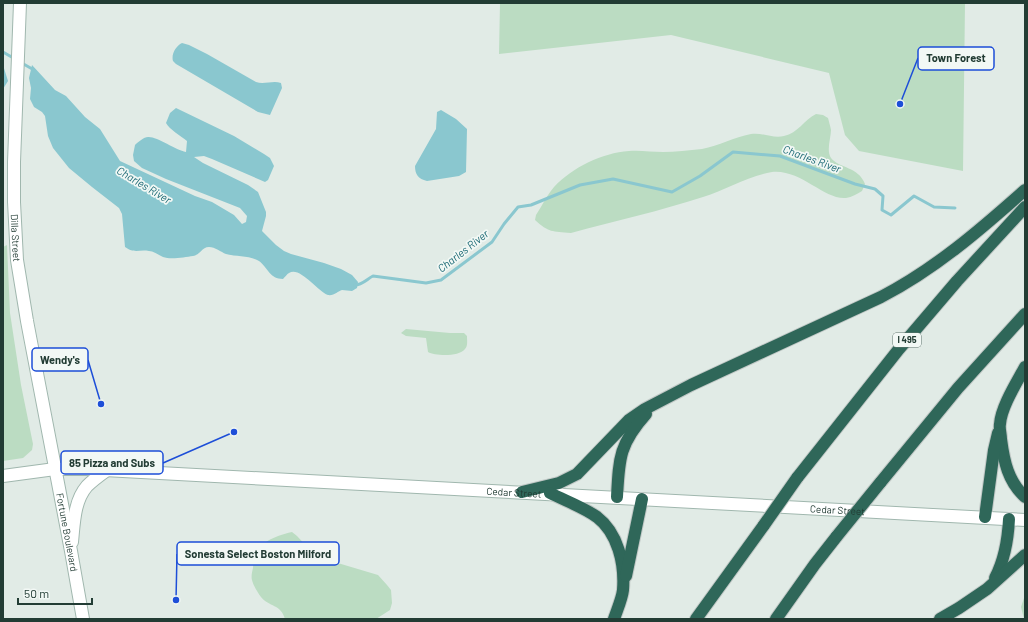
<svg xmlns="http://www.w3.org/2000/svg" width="1028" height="622" viewBox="0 0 1028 622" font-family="Barlow,sans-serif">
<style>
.green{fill:#bbdcc2}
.water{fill:#8ac7cf}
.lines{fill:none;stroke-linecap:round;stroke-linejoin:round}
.stream{stroke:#8ac7cf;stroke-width:3}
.secondary-casing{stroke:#a0b7ae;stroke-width:14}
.highway-casing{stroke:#c1c8c6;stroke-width:14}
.secondary{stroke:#fff;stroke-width:12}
.highway{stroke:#2f6759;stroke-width:12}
.highway-bridge-casing{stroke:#c1c8c6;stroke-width:14;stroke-linecap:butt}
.highway-bridge{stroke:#2f6759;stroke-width:12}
.labels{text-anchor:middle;stroke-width:3.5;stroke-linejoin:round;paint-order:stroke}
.shield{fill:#f2f8f5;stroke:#60746e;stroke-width:1}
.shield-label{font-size:9px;font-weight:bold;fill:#223c34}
.street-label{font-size:10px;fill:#223c34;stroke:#f2f8f5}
.water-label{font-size:11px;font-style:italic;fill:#1e6b76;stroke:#f2f8f5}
.leader{fill:none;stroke:#1d4ed8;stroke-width:1.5}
.callout-dot{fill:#1d4ed8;stroke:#f2f8f5;stroke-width:1.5}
.callout{fill:#f2f8f5;stroke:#1d4ed8;stroke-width:1.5}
.callout-label{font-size:11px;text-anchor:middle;font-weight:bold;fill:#223c34}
</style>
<rect width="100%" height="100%" fill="#e1ebe6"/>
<g class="green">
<path d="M500 3H965L963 171 859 151 845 135 829 73 671 35 499 54Z"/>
<path d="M816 114 823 115 828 118C829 122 830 125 831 130 831 138 826 150 831 158 840 169 858 166 865 184L862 191C857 194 852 197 846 198 824 200 801 169 772 172 748 176 726 190 703 197 660 211 615 221 571 233 552 231 549 233 535 220L536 215C542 206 547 195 554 187 573 167 602 153 629 151 640 150 652 152 663 152 675 152 689 150 702 149 719 146 734 137 751 134 762 132 773 139 784 136 798 133 804 120 816 114Z"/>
<path d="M7 245 10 313 21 385 33 444 32 450 23 458 3 461V247Z"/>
<path d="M406 329 450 333H464L467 336C467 341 468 346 465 349 459 357 435 356 428 352L426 338 406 336 401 333Z"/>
<path d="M292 532 297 536 311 551 321 558 378 575 387 585 391 590 392 603 390 610 376 619H285C281 604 269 607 261 597 258 593 253 585 252 580 251 577 252 572 253 568 254 544 271 537 292 532Z"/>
<path d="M1025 595V619H1024L1021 607Z"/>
</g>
<g class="water">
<path d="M182 43 189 45 207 54 256 82C264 85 273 80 281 83L282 88 270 115 258 112 176 64 173 61C171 54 176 46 182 43Z"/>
<path d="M3 65 8 81 3 89Z"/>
<path d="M32 65 55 90 66 96 85 117 100 129 120 161 195 196 212 202 234 215 242 224 246 222 247 216 240 208 166 179 142 168 134 161 133 155 135 145C138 142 144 137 148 137 156 136 176 150 186 152L187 141C181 136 169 129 166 123L170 113 176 108 234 136 264 154 270 158 274 166 268 180 265 182 212 159 204 156 194 157 203 163 248 185 258 192 266 212V216L262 231 276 245 284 251 291 254 324 263 341 269 352 275 358 282 357 288 352 291C349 291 345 290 342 290 338 291 334 296 328 295 317 291 300 266 289 273 287 274 285 277 283 279 270 279 268 268 259 261 249 255 237 257 226 254 221 252 215 247 209 247 202 247 200 255 193 256 185 257 171 260 163 257 158 255 154 251 149 251 139 249 135 254 125 247L122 214 119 208 92 187 69 168 53 148 48 136 45 116 42 112 34 107 30 99 31 88 29 78Z"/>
<path d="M441 110 456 119 467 129 466 172 459 176 427 181C418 179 415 174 415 166L436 129 437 112Z"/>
</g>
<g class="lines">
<g class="stream">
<path d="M3 52 15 59"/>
<path d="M20 62 34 70"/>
<path d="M355 285C362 285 367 279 373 276L426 283 441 280 492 242 504 224 518 207 531 205 580 185 613 179 672 192 700 176 733 152 780 156 855 184 875 189 883 196 882 210 891 215 914 196 934 207 955 208"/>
</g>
<g class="secondary-casing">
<g id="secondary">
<path id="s1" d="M20 3 14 162V202L17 260 27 321 71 551 83 619"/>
<path id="s2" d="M3 476 55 469H86L1025 520"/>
<path d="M72 542C74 523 74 501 87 486 93 480 100 475 107 470"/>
</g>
</g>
<g class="highway-casing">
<g id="highway">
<path d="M1025 367C1017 382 1001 407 1000 424 999 428 1001 434 1001 439 1004 462 1008 481 1025 497"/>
<path d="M797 478 899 349 957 281 1025 207"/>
<path d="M880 483 958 388 1025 314"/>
<path d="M522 492 559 483 577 474 629 420 645 409 691 385 881 297C935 269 980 230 1025 190"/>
<path d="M550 493C566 501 583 507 597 517 618 533 625 564 623 590 622 599 617 610 614 619"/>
<path d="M617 497C619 459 619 444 646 414"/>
<path d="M985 517 994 450 998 433"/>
<path d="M626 576 642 499"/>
<path d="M995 578C1005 559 1008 540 1009 519"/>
<path d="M696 619 764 525"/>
<path d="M776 619 815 564 837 536"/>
<path d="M940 619 959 608 987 589 1025 555"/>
</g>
</g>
<use href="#secondary" class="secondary"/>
<use href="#highway" class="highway"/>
<g class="highway-bridge-casing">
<g id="highway-bridge">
<path d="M764 525 797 478"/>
<path d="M837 536 880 483"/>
</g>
</g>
<use href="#highway-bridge" class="highway-bridge"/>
</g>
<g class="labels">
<rect class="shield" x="893" y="333" width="28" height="14" rx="3"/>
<g class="shield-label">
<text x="907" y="343">I 495</text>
</g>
<g class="street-label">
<text dy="4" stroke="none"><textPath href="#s1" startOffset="235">Dilla Street</textPath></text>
<text dy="4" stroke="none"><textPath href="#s2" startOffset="512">Cedar Street</textPath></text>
<text dy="4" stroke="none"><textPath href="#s2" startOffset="836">Cedar Street</textPath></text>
<text dy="4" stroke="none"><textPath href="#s1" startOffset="534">Fortune Boulevard</textPath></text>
</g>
<g class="water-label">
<text transform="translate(812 159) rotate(20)" y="4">Charles River</text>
<text transform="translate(144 185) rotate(31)" y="4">Charles River</text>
<text transform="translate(463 251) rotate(-38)" y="4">Charles River</text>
</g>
</g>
<path class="leader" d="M900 104L918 58M101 404L88 360M234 432L163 463M176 600L177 554"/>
<g class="callout-dot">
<circle cx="900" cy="104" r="4"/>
<circle cx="101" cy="404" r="4"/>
<circle cx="234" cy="432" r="4"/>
<circle cx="176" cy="600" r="4"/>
</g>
<g class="callout">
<rect x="918" y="47" width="76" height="23" rx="4"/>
<rect x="32" y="348" width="56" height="23" rx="4"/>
<rect x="61" y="451" width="102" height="23" rx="4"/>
<rect x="177" y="542" width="162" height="23" rx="4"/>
</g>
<g class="callout-label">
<text x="956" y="62">Town Forest</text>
<text x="60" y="364">Wendy's</text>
<text x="112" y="467">85 Pizza and Subs</text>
<text x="258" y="558">Sonesta Select Boston Milford</text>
</g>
<rect width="1028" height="622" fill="none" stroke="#223c34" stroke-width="8"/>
<path d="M18 598v6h74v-6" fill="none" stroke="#223c34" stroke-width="2"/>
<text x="24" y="598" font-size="12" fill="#223c34" stroke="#f2f8f5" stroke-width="3" paint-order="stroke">50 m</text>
</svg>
